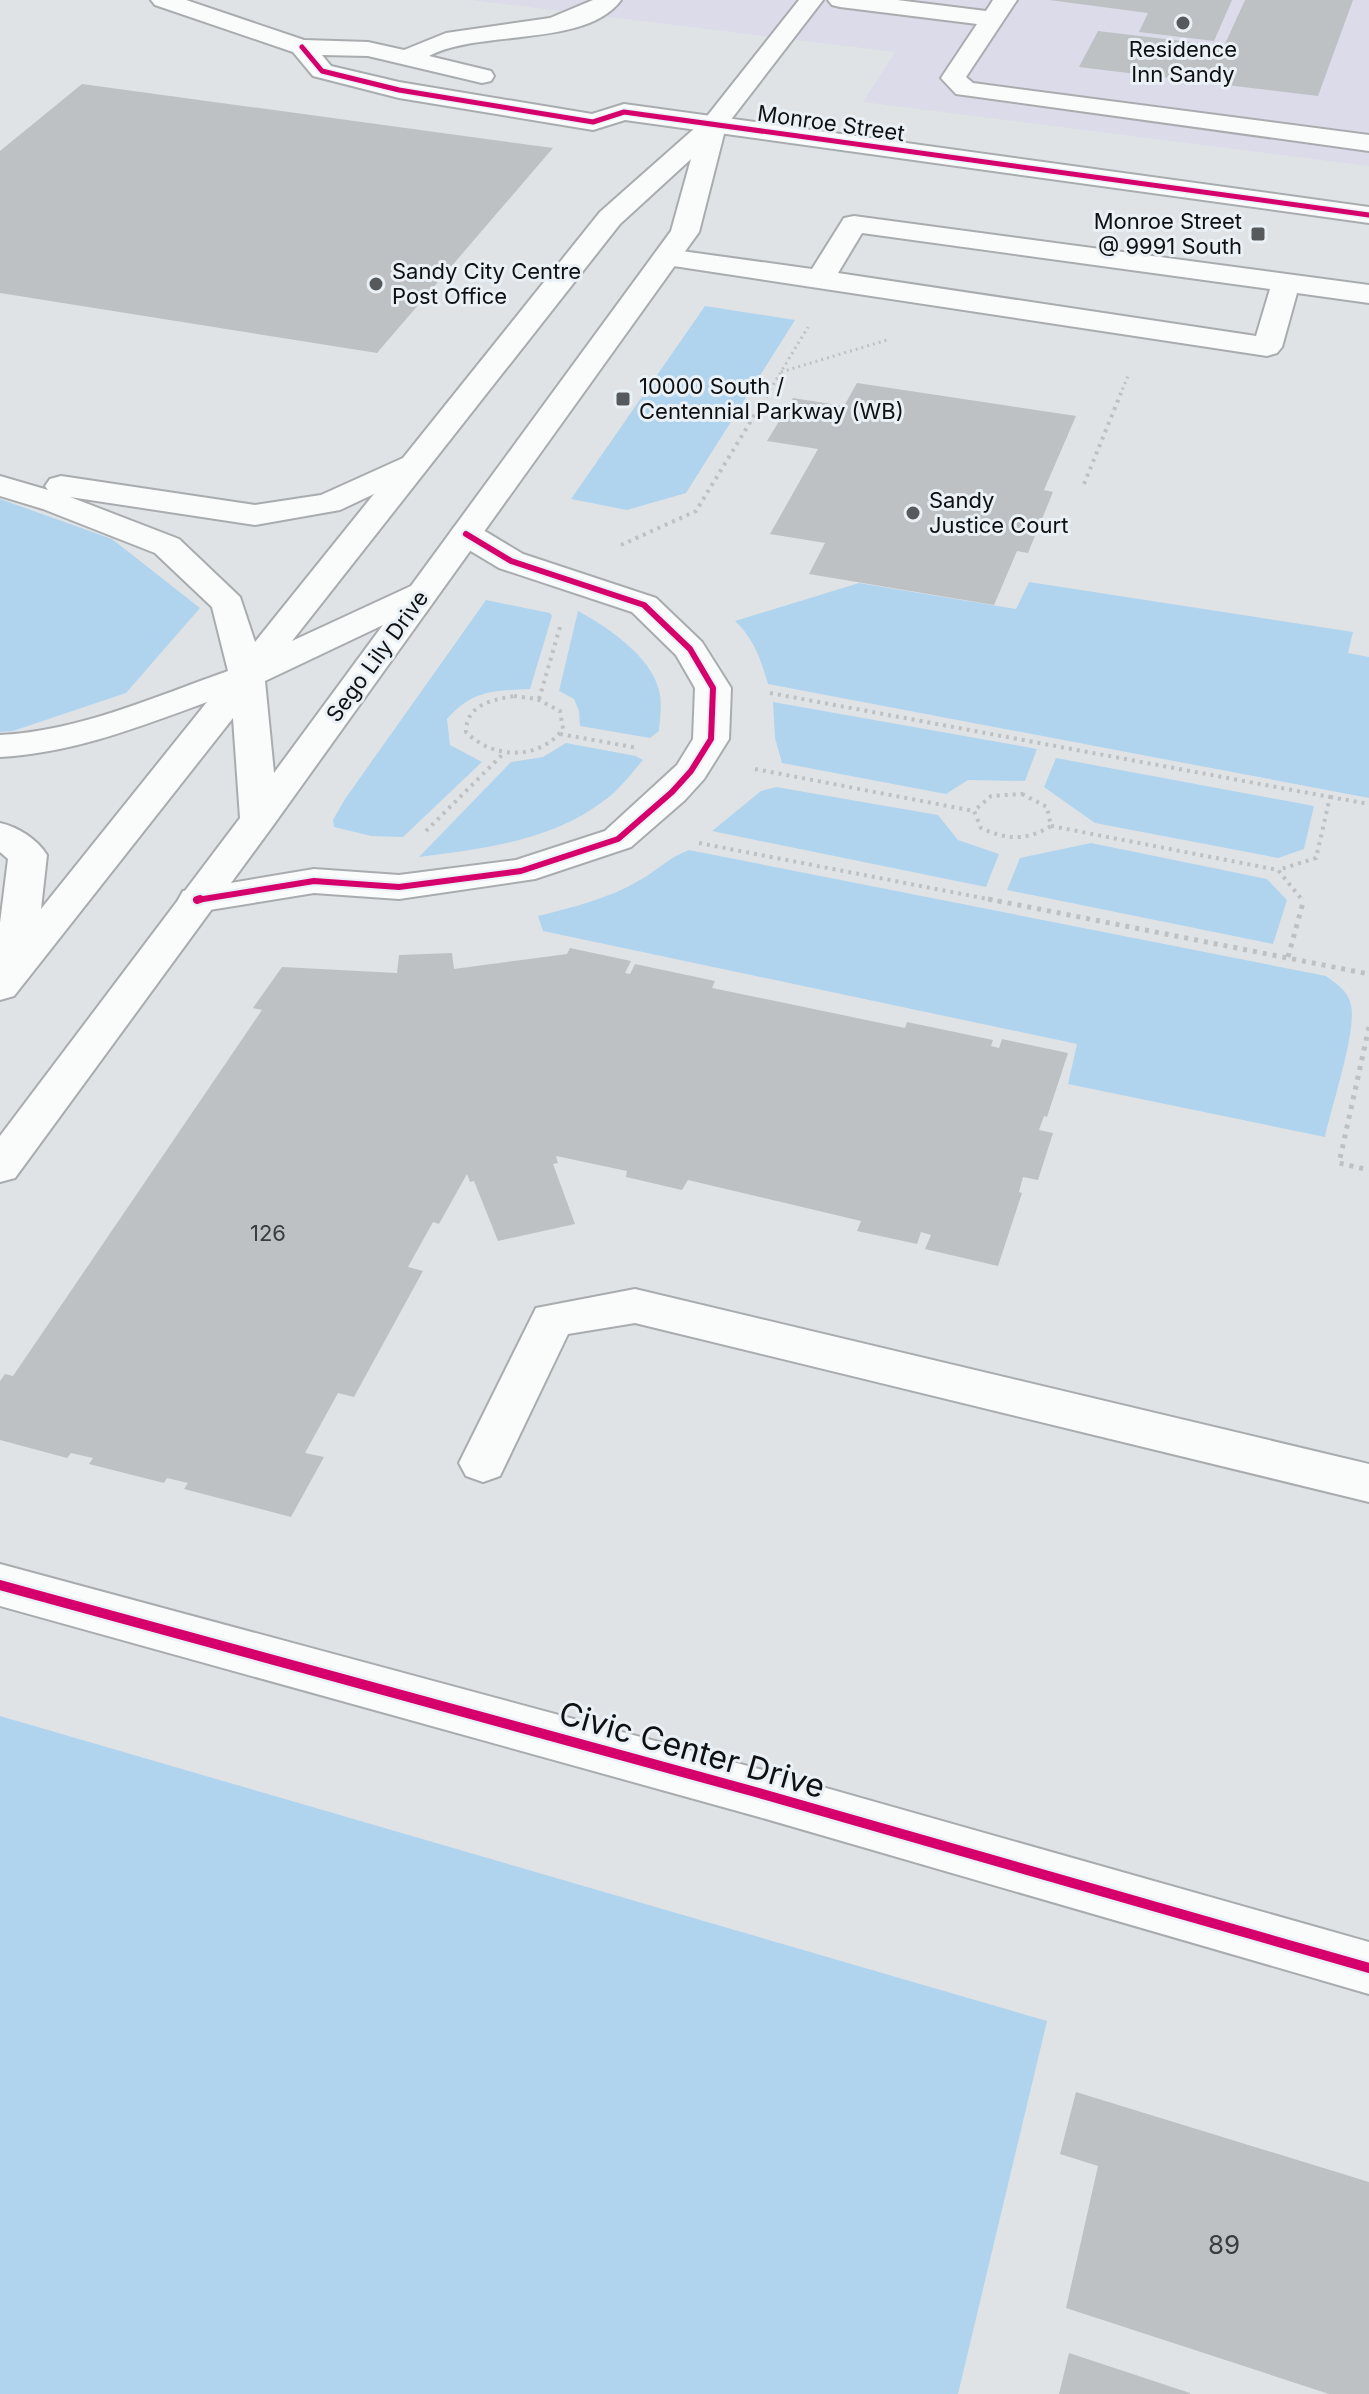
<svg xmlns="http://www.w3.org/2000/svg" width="1369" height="2394" viewBox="0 0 1369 2394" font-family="Inter,sans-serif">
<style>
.commercial{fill:#dbdbe9}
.green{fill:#b1d4ee}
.building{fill:#bec1c3}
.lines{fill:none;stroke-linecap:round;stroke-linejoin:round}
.minor-casing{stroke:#a9acae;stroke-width:4}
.major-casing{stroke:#a9acae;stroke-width:4}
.path-far2{stroke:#bfc0c2;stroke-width:3;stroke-dasharray:2 4;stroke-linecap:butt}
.path-far1{stroke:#bfc0c2;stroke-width:4;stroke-dasharray:3 5;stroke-linecap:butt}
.path{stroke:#bfc0c2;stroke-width:5;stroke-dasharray:4 6;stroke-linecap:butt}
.minor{fill:#fafbfb;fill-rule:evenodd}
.major{fill:#fafbfb;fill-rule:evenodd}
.cycleway-far3-casing{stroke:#e9f0f6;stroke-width:8}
.cycleway-far2-casing{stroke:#e9f0f6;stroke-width:10}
.cycleway-far1-casing{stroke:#e9f0f6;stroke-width:13}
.cycleway-casing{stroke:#e9f0f6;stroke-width:15}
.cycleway-far3{stroke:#d6006c;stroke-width:5}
.cycleway-far2{stroke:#d6006c;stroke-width:6}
.cycleway-far1{stroke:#d6006c;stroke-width:8}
.cycleway{stroke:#d6006c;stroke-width:10}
.poi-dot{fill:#575a5c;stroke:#e9f0f6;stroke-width:3}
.labels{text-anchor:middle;stroke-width:6;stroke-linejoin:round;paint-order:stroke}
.far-poi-label{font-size:22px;fill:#0e1012;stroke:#e9f0f6;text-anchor:start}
.far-street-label{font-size:22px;fill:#0e1012;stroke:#e9f0f6}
.number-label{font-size:22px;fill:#3a3c3e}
.near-number-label{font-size:26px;fill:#3a3c3e}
.near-street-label{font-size:32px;fill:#0e1012;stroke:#e9f0f6}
</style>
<rect width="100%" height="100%" fill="#dfe3e6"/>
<path class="commercial" d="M471 0H1369V166L863 102 895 52Z"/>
<g class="green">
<path d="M705 306 795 320 686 493 627 510 571 499Z"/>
<path d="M0 499 112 539 200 608 126 693 13 731 0 732Z"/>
<path d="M1029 582 1353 632 1348 653 1369 657V798L768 684C761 660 754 639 735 621L859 583 1016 609Z"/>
<path d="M486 600 550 613 552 616 530 689C492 691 473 690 447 719L450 745 482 762 403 837 371 836 334 827 333 820 345 799Z"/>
<path d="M578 611C606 626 649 655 658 687 663 701 660 717 659 731L650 738 580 726 579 711 574 699 559 691Z"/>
<path d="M773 702 1037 749 1025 781 968 780 946 794 782 763 775 738Z"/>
<path d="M566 743 636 756 643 760C631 774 619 790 605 800 552 841 482 849 419 857L511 762 543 757Z"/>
<path d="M1056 758 1314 806 1304 849 1278 858 1095 823 1044 787Z"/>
<path d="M776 787 938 815 958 840 999 854 986 887 712 831 761 791Z"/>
<path d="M1091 843 1267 879 1287 900 1273 944 1007 890 1020 858Z"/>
<path d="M689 850 1326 976C1337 984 1348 991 1351 1005 1357 1031 1331 1108 1325 1137L1068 1084 1077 1044 543 931 538 916C573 907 608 899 640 880 658 870 669 857 689 850Z"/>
<path d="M0 1716 1047 2021 958 2394H0Z"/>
</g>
<g class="building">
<path d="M1049 0H1232L1214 41 1139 32 1148 13Z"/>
<path d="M1245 0H1353L1318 96 1079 67 1098 31 1224 46Z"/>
<path d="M82 84 553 148 377 353 0 293V151Z"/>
<path d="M857 383 1076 416 1044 490 1053 492 1028 553 1017 551 994 605 809 574 825 543 770 534 818 449 767 441 793 398 844 406Z"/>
<path d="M570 948 631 961 625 973 630 974 635 964 715 981 712 988 905 1028 907 1022 993 1040 991 1046 999 1048 1002 1039 1068 1053 1047 1117 1044 1116 1039 1130 1053 1133 1038 1180 1023 1177 1019 1192 1022 1193 998 1266 925 1249 931 1235 921 1232 917 1244 857 1231 861 1221 688 1180 682 1190 626 1177 627 1171 556 1156 558 1163 553 1164 575 1224 498 1241 474 1181 470 1182 467 1174 439 1224 433 1222 408 1267 423 1271 354 1397 338 1393 305 1453 324 1457 291 1517 184 1489 188 1483 167 1478 164 1483 89 1464 93 1458 71 1453 67 1458 0 1440V1381L5 1374 13 1376 262 1010 253 1008 282 967 397 973 399 955 452 953 454 969 567 954Z"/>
<path d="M1076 2092 1369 2182V2394H1329L1066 2308 1098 2166 1060 2154Z"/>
<path d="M1069 2353 1190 2393V2394H1059Z"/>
</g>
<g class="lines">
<g class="minor-casing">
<g id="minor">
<path d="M151 0H186L304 40 368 42 404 50 446 33 550 18 593 0H621C586 48 479 29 429 56L491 71 494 76 491 81 482 83 368 56 322 55 331 66 399 82 592 114 624 104 1369 207V223L625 120 593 130 399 98 313 76 293 52 155 5Z"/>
<path d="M828 0H897L986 11 993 0H1017L966 77 973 83 1369 135V151L956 94 941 78 977 24 840 7 832 5Z"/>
<path d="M854 216 1369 285V303L1297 293 1282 347 1277 353 1267 356 667 265 657 263 653 257 657 251 667 249 812 269 844 218ZM862 233 1270 289 1256 336 838 273Z"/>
<path d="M466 524 478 527 523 554 656 598 702 642 731 688 729 739 704 779 685 800 631 847 535 879 399 899 314 893 197 912 183 909 178 900 183 891 314 869 399 875 516 860 605 831 677 765 693 739 695 688 676 655 632 612 499 568 454 541 450 534 454 527Z"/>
<path d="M635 1289 1369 1464V1502L635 1323 568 1334 500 1476 483 1482 466 1476 459 1463 536 1308Z"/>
<path d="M0 1564 759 1769 1369 1942V1994L759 1817 0 1606Z"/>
</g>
</g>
<g class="major-casing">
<path id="major" d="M799 0H823L726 126 699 232 272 827 15 1178 0 1182V1136L240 818 233 718 14 996 0 1000V923L8 859 0 852V823C18 827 37 839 47 855L41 909 207 702C139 727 73 753 0 757V735C80 731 154 697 228 671L212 607 155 553 43 509 0 496V476L48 490 45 486 50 479 61 476 255 505 321 495 403 458 600 212 704 120ZM691 159 671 231 411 586 292 641 620 224ZM374 494 255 642 240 597 179 539 70 497 255 525 340 510ZM383 625 274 773 265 681Z"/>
</g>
<g class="path-far2">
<path d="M781 372 887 340"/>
<path d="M767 395 808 327"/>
<path d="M1120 395 1128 376"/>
</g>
<g class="path-far1">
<path d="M1084 484 1121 393"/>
<path d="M621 545 696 511 768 393"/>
<path d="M770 693 1330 797 1316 858 1278 870"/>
<path d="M514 696 537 699 560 711 563 729C539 761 492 759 466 732 466 705 491 700 514 696Z"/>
<path d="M539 699 560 627"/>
<path d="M560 734 638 748"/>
<path d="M755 769 974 811"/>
<path d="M1022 794 1047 807 1051 826C1026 841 1007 840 981 828L974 811 991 796Z"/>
<path d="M1330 797 1369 804"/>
<path d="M1051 826 1278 870 1303 901"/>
<path d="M426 831 504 753"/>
<path d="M699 843 998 901"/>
</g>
<g class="path">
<path d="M988 899 1369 974"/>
<path d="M1288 957 1304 899"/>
<path d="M1369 1027 1339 1163 1369 1170"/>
</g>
<use href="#minor" class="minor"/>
<use href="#major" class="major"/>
<g class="cycleway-far3-casing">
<path id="cycleway-far3" d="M302 47 322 71 399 90 593 122 624 112 1369 215"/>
</g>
<g class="cycleway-far2-casing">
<path id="cycleway-far2" d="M197 900 314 881 399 887 521 871 618 839 672 792 691 771 711 739 713 688 690 649 644 605 511 561 466 534"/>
</g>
<g class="cycleway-far1-casing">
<path id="cycleway-far1" d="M197 900 200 899"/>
</g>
<g class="cycleway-casing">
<path id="cycleway" d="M0 1585 759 1793 1369 1968"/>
</g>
<use href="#cycleway-far3" class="cycleway-far3"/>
<use href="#cycleway-far2" class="cycleway-far2"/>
<use href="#cycleway-far1" class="cycleway-far1"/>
<use href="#cycleway" class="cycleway"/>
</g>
<g class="poi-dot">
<circle cx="1183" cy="23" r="8"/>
<rect x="1250" y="226" width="16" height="16" rx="4"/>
<circle cx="376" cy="284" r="8"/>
<rect x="615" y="391" width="16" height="16" rx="4"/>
<circle cx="913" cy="513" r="8"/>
</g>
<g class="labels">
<g class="far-poi-label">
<text x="1183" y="57" text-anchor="middle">Residence<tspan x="1183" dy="25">Inn Sandy</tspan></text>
<text x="1242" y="229" text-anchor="end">Monroe Street<tspan x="1242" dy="25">@ 9991 South</tspan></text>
<text x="392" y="279">Sandy City Centre<tspan x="392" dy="25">Post Office</tspan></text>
<text x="639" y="394">10000 South /<tspan x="639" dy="25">Centennial Parkway (WB)</tspan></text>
<text x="929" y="508">Sandy<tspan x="929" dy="25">Justice Court</tspan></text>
</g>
<g class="far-street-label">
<text transform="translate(831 123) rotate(8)" y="8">Monroe Street</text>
<text transform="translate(377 656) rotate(-54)" y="8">Sego Lily Drive</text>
</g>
<g class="number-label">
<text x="268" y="1241">126</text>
</g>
<g class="near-number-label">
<text x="1224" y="2254">89</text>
</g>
<g class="near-street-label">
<text transform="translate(692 1750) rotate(16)" y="11">Civic Center Drive</text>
</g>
</g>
</svg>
